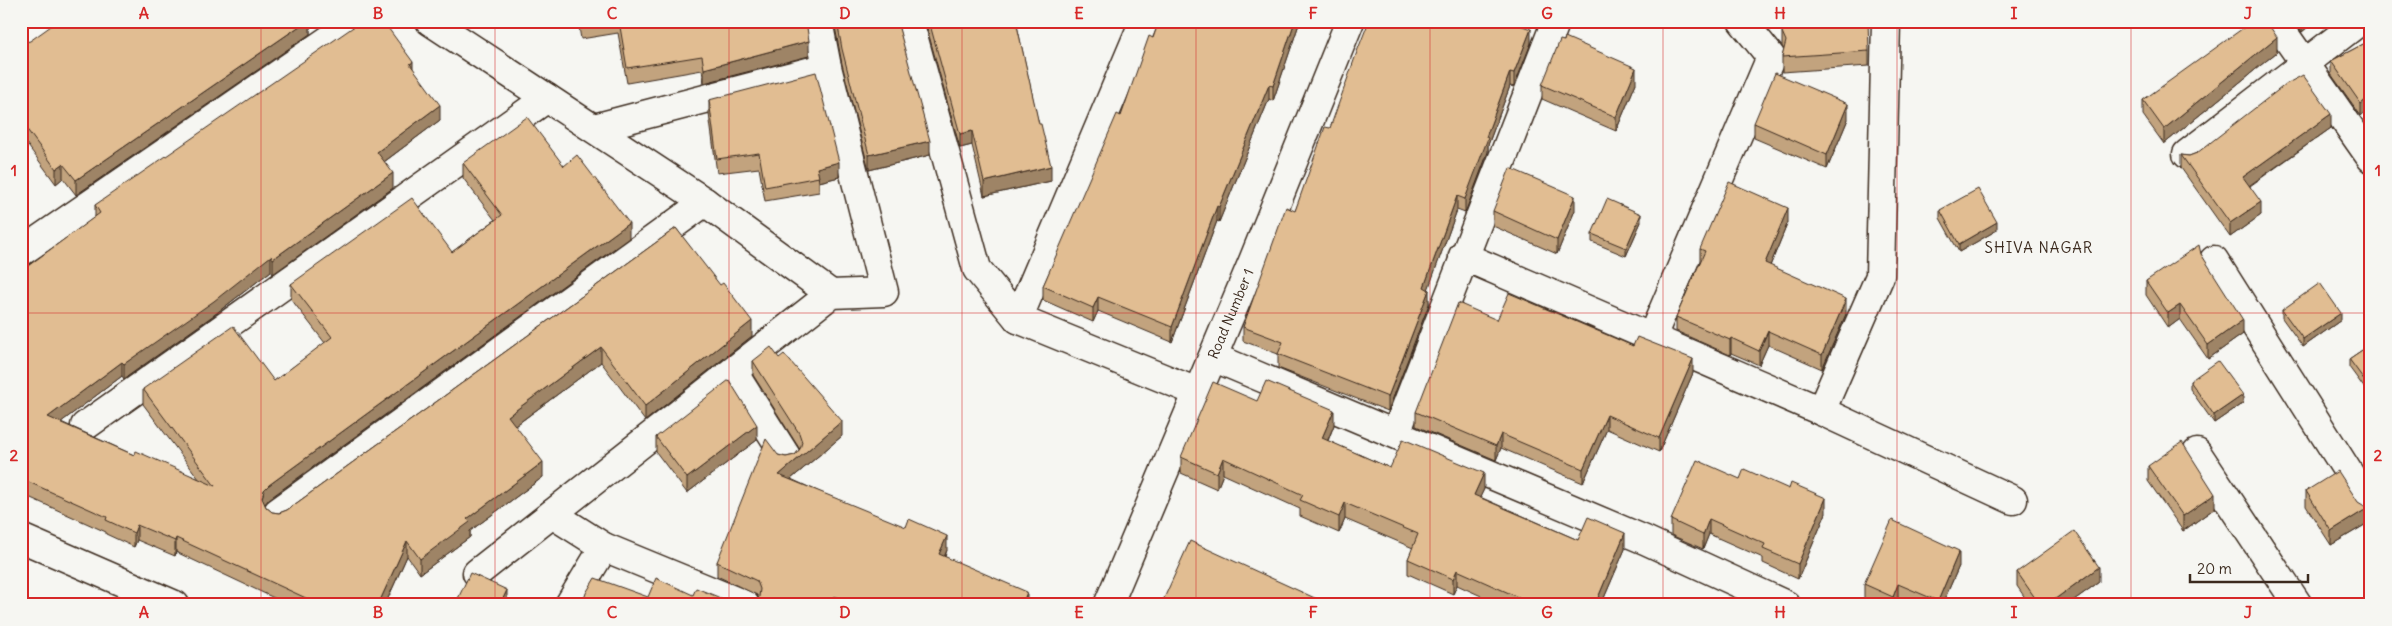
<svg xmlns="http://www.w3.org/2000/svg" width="2392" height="626" viewBox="0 0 2392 626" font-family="Delius,sans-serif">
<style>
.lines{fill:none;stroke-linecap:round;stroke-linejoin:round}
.minor-casing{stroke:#3b2a1e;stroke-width:31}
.minor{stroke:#f6f6f2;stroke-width:28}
.wall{fill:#c2a37e;stroke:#3b2a1e}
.shaded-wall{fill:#9e8466;stroke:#3b2a1e}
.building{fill:#e1bd92;stroke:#3b2a1e}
.grid{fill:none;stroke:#d62828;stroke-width:1;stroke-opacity:0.55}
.labels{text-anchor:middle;stroke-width:5;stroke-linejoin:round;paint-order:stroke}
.street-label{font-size:14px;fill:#3b2a1e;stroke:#f6f6f2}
.neighbourhood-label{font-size:15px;letter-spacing:1px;fill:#3b2a1e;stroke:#f6f6f2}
.neatline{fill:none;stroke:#d62828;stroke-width:2}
.grid-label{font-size:16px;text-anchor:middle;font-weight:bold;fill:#d62828}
</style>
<rect width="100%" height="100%" fill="#f6f6f2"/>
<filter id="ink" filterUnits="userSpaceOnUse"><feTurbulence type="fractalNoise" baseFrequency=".02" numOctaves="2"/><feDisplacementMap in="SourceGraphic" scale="10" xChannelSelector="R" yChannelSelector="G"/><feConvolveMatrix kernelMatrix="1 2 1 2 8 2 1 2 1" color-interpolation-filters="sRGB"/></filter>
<g filter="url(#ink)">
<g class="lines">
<g class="minor-casing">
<g id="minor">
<path d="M430 21 705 202 831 294"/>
<path d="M909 21 977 269 1018 319 1197 392"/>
<path d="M2275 21 2371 158"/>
<path d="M21 43 53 21"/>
<path d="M594 128 827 67"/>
<path d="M2187 154 2360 21"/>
<path d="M21 252 356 21"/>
<path d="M1463 256 1821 411 2013 500"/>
<path d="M2214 260 2371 508"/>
<path d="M1018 319 1144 21"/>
<path d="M1651 339 1771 57 1742 21"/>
<path d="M1213 357 1645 540 1786 605"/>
<path d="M733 372 786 456"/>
<path d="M1821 411 1880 276 1886 21"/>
<path d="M85 426 547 98"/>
<path d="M1396 433 1556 21"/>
<path d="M2197 453 2298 605"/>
<path d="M278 512 705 202"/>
<path d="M552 514 604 547 745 605"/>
<path d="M21 538 175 605"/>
<path d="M477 573 831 294 884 292 827 67 818 21"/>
<path d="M569 605 604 547"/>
<path id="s1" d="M1108 605 1253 261 1350 21"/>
</g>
</g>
<use href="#minor" class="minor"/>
</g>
<g class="wall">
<path d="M310 21V34L76 195 63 178 56 184 23 139 21 140V43Z"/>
<path d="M578 21H806L809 56 704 83 702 70 627 83 618 33 581 39Z"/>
<path d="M834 21H897L930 155 869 170 842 64Z"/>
<path d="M925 21H1016L1051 181 984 196 972 145 960 148Z"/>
<path d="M1299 21V24L1273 101 1269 99 1219 222 1217 221 1172 342 1098 311 1093 322 1043 300V286L1121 116Z"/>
<path d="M2294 21H2315L2302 32Z"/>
<path d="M1782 32 1869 51V66L1782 72V57L1784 50 1782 46Z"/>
<path d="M2371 40 2361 116 2331 74V61Z"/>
<path d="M1531 43 1514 87 1510 86 1488 145V152L1465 213 1457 210 1428 289 1429 304 1388 411 1278 368V354L1243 341V327L1295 211 1330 128Z"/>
<path d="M2277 52 2164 144 2143 115V100Z"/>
<path d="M413 69 440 120 384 162 393 188 273 274 271 271 214 315 124 379 122 376 61 422 134 455 199 479 143 404V389L274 381 325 343 291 299V284L452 252 495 220 463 178V163L564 166 629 238 269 499 265 504 266 507 272 512 279 513 287 510 676 228 752 336 645 421 601 362 515 426 543 477 470 531V537L420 574 407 556 385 605H289L176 552 175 556 137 540 134 547 106 534V532L22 494 21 491V271L95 217V205Z"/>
<path d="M1636 83 1616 131 1542 99V85Z"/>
<path d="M709 100 839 177 819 182V192L765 201 759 168 717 173 709 114Z"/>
<path d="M1848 119 1827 169 1754 138V123Z"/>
<path d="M2331 128 2250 186 2261 215 2230 237 2181 168V155L2189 156 2197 153Z"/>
<path d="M1575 210 1557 254 1493 226V211Z"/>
<path d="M1940 210 1997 230 1959 252 1940 218Z"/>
<path d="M1641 222 1626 256 1592 242V234Z"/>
<path d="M1788 222 1770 266 1846 314 1822 369 1768 345 1759 365 1731 353 1730 355 1676 331V317L1700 262V249Z"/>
<path d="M2201 254 2243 334 2208 359 2180 319 2168 328 2146 295V281Z"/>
<path d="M2282 310 2341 320 2303 347 2282 318Z"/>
<path d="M1497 320 1693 373 1659 452 1607 429 1583 483 1501 448 1496 460 1416 426V412Z"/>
<path d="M2371 344V397L2349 367V359Z"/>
<path d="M753 361 842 436 791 479 947 550 945 557 1027 605H751L755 603 758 598 757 595 717 576V562L778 455 786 457 795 455 800 449 799 448 753 375Z"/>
<path d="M2190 381 2243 403 2214 423 2190 389Z"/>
<path d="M1257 401 1334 425 1328 441 1390 468 1484 489 1480 497 1578 540 1625 549 1601 605H1501L1457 585 1453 594 1408 574V559L1413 548 1345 519 1339 533 1300 516V509L1223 474 1217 489 1181 473V457Z"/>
<path d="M656 437 757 440 687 493 656 452Z"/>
<path d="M2148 466 2215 508 2183 531 2148 481Z"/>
<path d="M1740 479 1826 513 1798 579 1763 563V558L1709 534 1703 549 1671 535V520Z"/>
<path d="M2306 491 2368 523 2331 545 2306 506Z"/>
<path d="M1959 566 1942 605H1913L1898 598 1896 605H1877L1864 599V584Z"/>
<path d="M2017 572 2099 582 2067 605H2030L2017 586Z"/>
</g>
<g class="shaded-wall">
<path d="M307 21H310V34L76 195V180Z"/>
<path d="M1295 21H1299V24L1273 101V86Z"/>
<path d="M2302 21H2315L2302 32Z"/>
<path d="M1531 29V43L1514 87V73Z"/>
<path d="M2277 37V52L2164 144V129Z"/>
<path d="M809 41V56L704 83V69Z"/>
<path d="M413 62V76L410 64Z"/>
<path d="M1636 68V83L1616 131V117Z"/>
<path d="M1510 72V86L1488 145V152L1465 213V199L1486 137Z"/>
<path d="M1269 85V99L1219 222V207Z"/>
<path d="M2371 95V107L2361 116V104Z"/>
<path d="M1848 104V119L1827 169V155Z"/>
<path d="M440 105V120L377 167V152Z"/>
<path d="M2331 114V128L2243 190V177Z"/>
<path d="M23 124V139L21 140V125Z"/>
<path d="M972 131V145L960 148V134Z"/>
<path d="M930 141V155L869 170V155Z"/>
<path d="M839 162V177L819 182 817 168Z"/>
<path d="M63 164V178L56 184V169Z"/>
<path d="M1051 166V181L984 196V182Z"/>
<path d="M393 173V188L273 274V259Z"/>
<path d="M1457 196V210L1424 301V287Z"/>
<path d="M1575 196V210L1557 254V240Z"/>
<path d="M2261 202V215L2230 237V223Z"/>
<path d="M1217 206V221L1172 342V327Z"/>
<path d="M1788 208V222L1765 278V263Z"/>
<path d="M1641 214V222L1626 256V248Z"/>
<path d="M1997 222V230L1959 252V244Z"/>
<path d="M629 223V238L269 499 264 505 262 498 264 490 269 485Z"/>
<path d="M271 256V271L214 315 124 379V364Z"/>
<path d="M1429 290V304L1388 411V397Z"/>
<path d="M1098 297V311L1093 322V308Z"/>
<path d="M1846 299V314L1822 369V355Z"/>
<path d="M2180 305V319L2168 328V313Z"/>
<path d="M2341 313V320L2303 347V339Z"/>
<path d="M2243 320V334L2208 359V345Z"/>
<path d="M752 321V336L645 421V406Z"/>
<path d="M1768 331V345L1759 365V351Z"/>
<path d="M1731 338V353L1730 355V340Z"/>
<path d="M601 347V362L508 431V416Z"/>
<path d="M1693 359V373L1659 452V438Z"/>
<path d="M122 362V376L48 432V417Z"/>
<path d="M2243 395V403L2214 423V415Z"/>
<path d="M1334 410V425L1322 454V438Z"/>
<path d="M1607 415V429L1583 483V469Z"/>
<path d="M842 421V436L779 489V475Z"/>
<path d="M757 425V440L687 493V478Z"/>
<path d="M1501 434V448L1496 460V446Z"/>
<path d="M1223 458V474L1217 489V473Z"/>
<path d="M543 462V477L470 531V537L420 574V559L467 519Z"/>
<path d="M1484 473V489L1474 510V495Z"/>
<path d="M2215 494V508L2183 531V516Z"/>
<path d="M1826 498V513L1798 579V564Z"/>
<path d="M1345 503V519L1339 533V517Z"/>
<path d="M2368 508V523L2331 545V531Z"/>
<path d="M1709 519V534L1703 549V535Z"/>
<path d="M137 525V540L134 547V533Z"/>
<path d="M1625 533V549L1601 605H1595Z"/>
<path d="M947 536V550L939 569V554Z"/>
<path d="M176 538V552L175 556V541Z"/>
<path d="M407 541V556L385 605H378Z"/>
<path d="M1959 551V566L1942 605H1938V601Z"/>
<path d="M2099 567V582L2067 605H2047Z"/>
<path d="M1457 570V585L1453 594V579Z"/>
<path d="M1898 584V598L1896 605H1893V597Z"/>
<path d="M507 590V605H500Z"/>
<path d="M1027 592V605H1022Z"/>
<path d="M834 596V605H831Z"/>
</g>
<g class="building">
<path d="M58 21H307L76 180 63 164 56 169 23 124 21 125V43L30 41Z"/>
<path d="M362 21H383L413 62 410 64 440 105 377 152 393 173 273 259 271 256 214 301 124 364 122 362 48 417 134 455 136 451 215 486 143 389 233 326 274 381 332 337 291 284 412 198 452 252 502 215 463 163 527 117 564 166 577 155 629 223 269 485 264 490 262 498 266 507 272 512 279 513 287 510 676 228 720 285 723 283 752 321 645 406 601 347 508 416 543 462 467 519 470 522 420 559 407 541 378 605H321L176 538 175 541 137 525 134 533 106 520 107 517 22 479 23 477 21 476V271L100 213 95 205Z"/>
<path d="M580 21H603L581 25Z"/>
<path d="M619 21H806L809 41 704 69 702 56 627 68Z"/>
<path d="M837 21H897L930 141 869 155 842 49Z"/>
<path d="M929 21H1016L1039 124H1041L1051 166 984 182 972 131 960 134Z"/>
<path d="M1159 21H1295L1273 86 1269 85 1219 207 1217 206 1172 327 1098 297 1093 308 1043 286 1117 114 1121 116 1149 36 1153 38Z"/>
<path d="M1369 21H1508L1531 29 1514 73 1510 72 1486 137 1488 138 1465 199 1457 196 1424 287 1429 290 1388 397 1278 354 1283 342 1243 327 1286 207 1295 211 1325 127 1330 128 1358 49Z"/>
<path d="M1826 21H1868L1869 51 1782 57 1786 41 1782 32 1786 24Z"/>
<path d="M2253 21H2266L2277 37 2164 129 2143 100Z"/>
<path d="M1565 37 1636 68 1616 117 1542 85 1560 40 1564 41Z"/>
<path d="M2371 40V95L2361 104 2331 61Z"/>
<path d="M816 72 839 162 817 168 819 177 765 187 759 153 717 159 709 100Z"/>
<path d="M1775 73 1848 104 1827 155 1754 123Z"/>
<path d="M2303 75 2331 114 2243 177 2261 202 2230 223 2181 155 2189 156 2197 153 2286 84Z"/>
<path d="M1510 168 1575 196 1557 240 1493 211Z"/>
<path d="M1729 182 1788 208 1765 263 1846 299 1822 355 1768 331 1759 351 1731 338 1730 340 1676 317 1705 251 1700 249Z"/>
<path d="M1978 189 1997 222 1959 244 1940 210Z"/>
<path d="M1607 199 1641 214 1626 248 1592 234Z"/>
<path d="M2199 245 2201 254 2243 320 2208 345 2180 305 2168 313 2146 281Z"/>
<path d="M2320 283 2341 313 2303 339 2282 310Z"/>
<path d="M1509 293 1633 346 1637 337 1693 359 1659 438 1607 415 1583 469 1501 434 1496 446 1416 412 1458 303 1497 320Z"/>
<path d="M2371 344V389L2349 359Z"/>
<path d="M771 347 779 358 784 354 842 421 779 475 906 527 909 519 947 536 939 554 1027 592 1022 605H854L834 596 831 605H751L755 603 759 597 760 589 757 581 717 562 766 439 778 455 786 457 795 455 800 449 802 442 799 433 753 361Z"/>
<path d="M2218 361 2243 395 2214 415 2190 381Z"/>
<path d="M729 380 757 425 687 478 656 437Z"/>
<path d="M1266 381 1334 410 1322 438 1390 468 1403 439 1484 473 1474 495 1578 540 1588 517 1625 533 1595 605H1591L1588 603 1587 605H1536L1457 570 1453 579 1408 559 1418 534 1345 503 1339 517 1300 500 1303 495 1223 458 1217 473 1181 457 1213 382 1257 401Z"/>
<path d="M2182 442 2215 494 2183 516 2148 466Z"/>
<path d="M1697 460 1740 479 1744 469 1789 489 1791 483 1826 498 1798 564 1763 549 1765 544 1709 519 1703 535 1671 520Z"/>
<path d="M2338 471 2358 502 2368 508 2331 531 2306 491Z"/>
<path d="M1892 520 1959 551 1938 601 1898 584 1893 597 1864 584Z"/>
<path d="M2074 531 2099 567 2047 605H2040L2017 572Z"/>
<path d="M1190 541 1330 605H1161Z"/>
<path d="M470 573 507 590 500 605H455Z"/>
<path d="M595 578 648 597 656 578 693 595 696 588 738 605H582L586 593Z"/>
</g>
</g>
<path class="grid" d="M261 21V605M495 21V605M729 21V605M962 21V605M1196 21V605M1430 21V605M1663 21V605M1897 21V605M2131 21V605M21 313H2371"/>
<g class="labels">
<g class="street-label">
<text dy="5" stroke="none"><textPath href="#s1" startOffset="316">Road Number 1</textPath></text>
</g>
<g class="neighbourhood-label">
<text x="2039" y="253">SHIVA NAGAR</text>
</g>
</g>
<rect width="2392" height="626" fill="none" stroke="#f6f6f2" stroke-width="55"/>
<path d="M2190 574v8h118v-8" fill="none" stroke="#3b2a1e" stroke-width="2.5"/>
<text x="2197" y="574" font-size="15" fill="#3b2a1e" stroke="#f6f6f2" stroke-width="4" paint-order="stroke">20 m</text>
<rect x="28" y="28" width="2336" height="570" class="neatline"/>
<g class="grid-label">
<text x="144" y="19">A</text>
<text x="378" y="19">B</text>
<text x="612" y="19">C</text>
<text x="845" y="19">D</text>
<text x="1079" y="19">E</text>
<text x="1313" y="19">F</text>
<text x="1547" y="19">G</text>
<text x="1780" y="19">H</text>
<text x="2014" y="19">I</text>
<text x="2248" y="19">J</text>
<text x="14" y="176">1</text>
<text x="2378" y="176">1</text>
<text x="14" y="461">2</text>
<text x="2378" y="461">2</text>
<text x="144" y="618">A</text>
<text x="378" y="618">B</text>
<text x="612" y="618">C</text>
<text x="845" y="618">D</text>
<text x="1079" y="618">E</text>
<text x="1313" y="618">F</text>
<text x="1547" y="618">G</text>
<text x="1780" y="618">H</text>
<text x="2014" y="618">I</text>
<text x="2248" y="618">J</text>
</g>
</svg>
